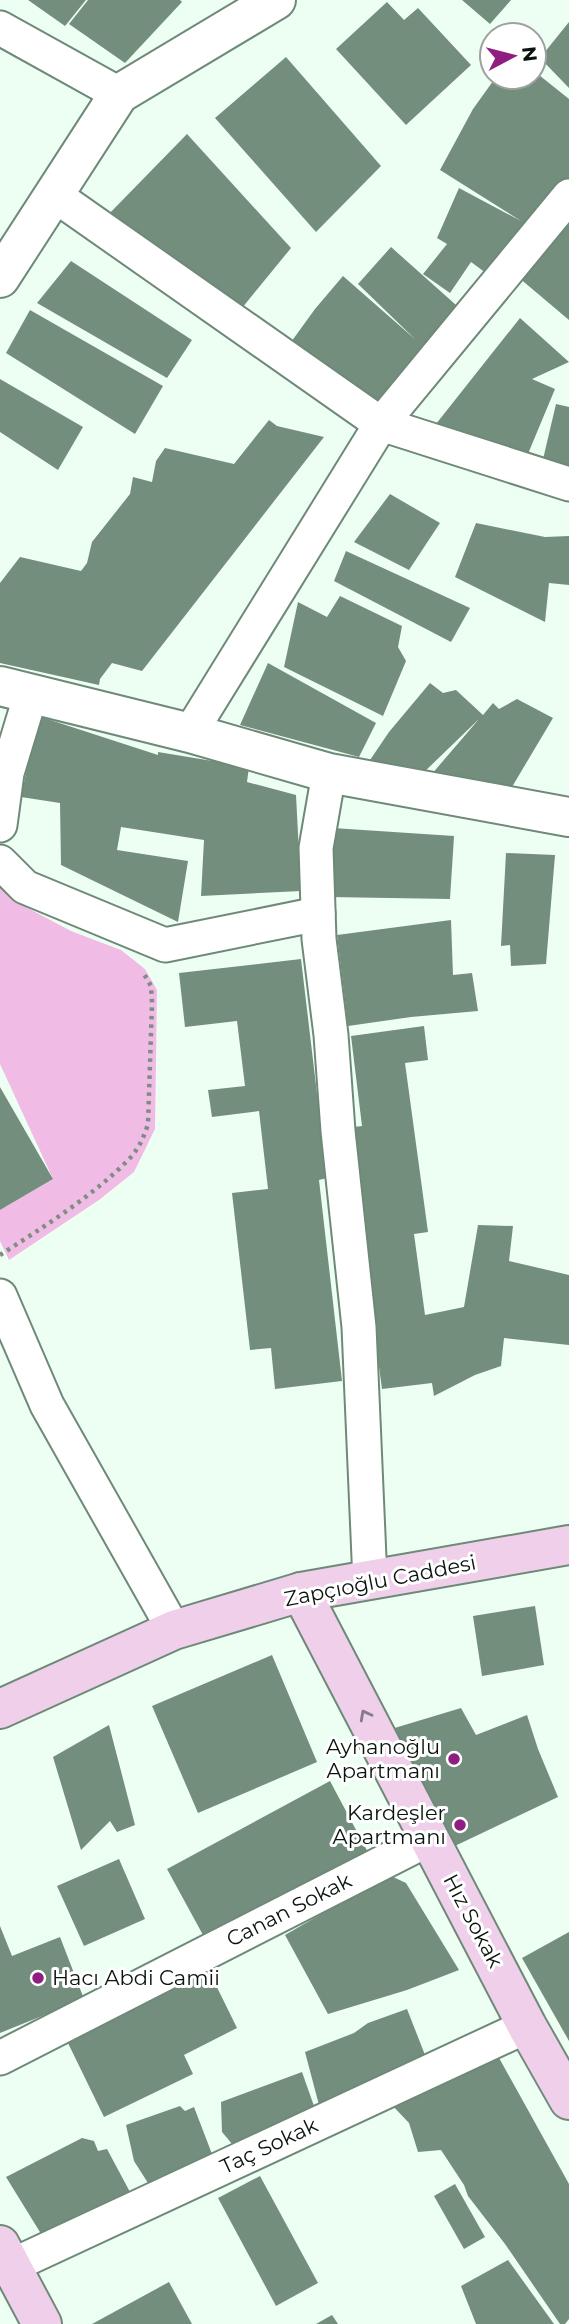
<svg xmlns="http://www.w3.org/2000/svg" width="569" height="2324" viewBox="0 0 569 2324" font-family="Montserrat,sans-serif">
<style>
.green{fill:#f0bce6}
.building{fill:#748e7d}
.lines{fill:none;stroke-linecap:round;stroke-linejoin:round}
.minor-casing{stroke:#6f8978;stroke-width:37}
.tertiary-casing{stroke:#6f8978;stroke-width:42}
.secondary-casing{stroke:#6f8978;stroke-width:42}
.path{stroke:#7f8d84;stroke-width:4.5;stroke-dasharray:3.5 5;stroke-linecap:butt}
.minor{stroke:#fff;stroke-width:33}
.tertiary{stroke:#fff;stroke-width:38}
.secondary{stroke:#efcfea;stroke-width:38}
.oneway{stroke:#887b87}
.poi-dot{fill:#8e1f81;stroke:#fff;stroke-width:2.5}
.labels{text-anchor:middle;stroke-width:6;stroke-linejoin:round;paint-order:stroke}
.street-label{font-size:21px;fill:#0a140e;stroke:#fff}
.poi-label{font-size:21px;fill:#0a140e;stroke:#fff;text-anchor:end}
</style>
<rect width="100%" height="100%" fill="#edfff3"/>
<path class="green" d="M0 888 20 904 71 931 121 950 145 969 157 990 155 1129 134 1172 99 1200 9 1260 0 1241V1210L53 1179 0 1064Z"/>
<g class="building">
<path d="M28 0H86L65 26Z"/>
<path d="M88 0H180L182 2 125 63 69 24Z"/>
<path d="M462 0H511L490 24Z"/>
<path d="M387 2 404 20 418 8 471 65 406 125 336 49Z"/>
<path d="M569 22V88L540 58Z"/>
<path d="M286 57 381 166 316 232 215 118Z"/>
<path d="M534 71 569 99V180L490 276 471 262 450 293 423 274 447 244 437 238 459 188 521 221 440 170 473 109 496 77H534Z"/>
<path d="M187 134 291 248 242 308 105 218Z"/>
<path d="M569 218V320L518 277Z"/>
<path d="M391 247 465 313 379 415 286 349 315 309 343 276 416 340 358 284Z"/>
<path d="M71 261 192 340 167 378 37 303Z"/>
<path d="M30 310 163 386 135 434 6 353Z"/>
<path d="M520 318 569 362 532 379 555 389 525 461 436 424Z"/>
<path d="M0 379 83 427 58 470 0 432Z"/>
<path d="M556 404 569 407V479L540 472Z"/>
<path d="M269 420 277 426 324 437 142 671 112 663 100 679 99 685 0 663V583L20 557 81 571 87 563 92 542 130 494 133 477 152 482 156 461 165 448 234 464Z"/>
<path d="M390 494 440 523 409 570 354 542Z"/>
<path d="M476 523 545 537 569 536V585L549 583 545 622 455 577Z"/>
<path d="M346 551 470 608 451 642 334 581Z"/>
<path d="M340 596 402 626 398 647 406 661 383 716 284 667 298 602 327 617Z"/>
<path d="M268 663 376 723 359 757 240 725Z"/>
<path d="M430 683 443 693 456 690 483 715 493 703 499 709 517 699 553 718 506 797 425 782 479 719 419 777 368 763 389 732Z"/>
<path d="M38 716 158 755V752L249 767 247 782 296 795 301 891 201 896 204 840 121 827 117 850 188 861 178 922 61 865 60 803 21 797Z"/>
<path d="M333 828 454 836 450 899 329 897Z"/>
<path d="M506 853 555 855 546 964 511 966 510 945 501 946Z"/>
<path d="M451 920 453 975 472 973 478 1011 411 1017 348 1026 337 935Z"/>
<path d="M301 959 327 1178 319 1180 342 1381 275 1389 271 1348 250 1350 232 1193 268 1189 259 1111 212 1117 208 1090 245 1086 237 1021 185 1027 179 973Z"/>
<path d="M424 1026 428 1060 405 1063 428 1232 414 1234 425 1315 464 1307 478 1225 513 1226 509 1261 569 1275V1345L504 1338 501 1366 475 1375 434 1396 432 1383 382 1389 361 1231 345 1128 362 1126 351 1036Z"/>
<path d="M0 1087 53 1179 0 1210Z"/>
<path d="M535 1606 544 1665 482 1676 473 1616Z"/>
<path d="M272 1655 317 1762 198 1813 152 1706Z"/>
<path d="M461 1708 476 1735 527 1715 538 1749 558 1797 438 1854 388 1730Z"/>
<path d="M109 1725 135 1825 117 1832 110 1821 81 1850 53 1757Z"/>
<path d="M330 1781 371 1858 209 1946 167 1869Z"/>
<path d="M119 1859 145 1919 84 1946 57 1886Z"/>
<path d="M389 1875 406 1883 459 1970 407 1990 328 2014 285 1935Z"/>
<path d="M0 1926 12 1956 60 1937 84 1999 0 2033Z"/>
<path d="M569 1932V2041L522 1958Z"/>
<path d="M209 1971 237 2028 184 2055 193 2074 104 2117 67 2041Z"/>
<path d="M407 2009 427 2060 319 2105 305 2052 354 2033 368 2023Z"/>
<path d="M493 2047 569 2184V2319L565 2324H560L505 2244 468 2196 464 2185 441 2150 418 2152 409 2123 390 2103Z"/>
<path d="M302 2072 314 2106 233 2145 222 2132 221 2102Z"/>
<path d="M180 2106 185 2111 194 2107 212 2154 148 2183 134 2161 126 2125Z"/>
<path d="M82 2138 94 2141 98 2151 107 2149 130 2192 43 2237 6 2177Z"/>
<path d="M260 2176 318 2283 276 2306 218 2198Z"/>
<path d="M455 2184 485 2237 464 2249 434 2196Z"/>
<path d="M508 2260 554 2324H476L461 2286Z"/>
<path d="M169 2282 192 2324H92Z"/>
<path d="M332 2315 338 2324H316Z"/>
</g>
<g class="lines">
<g class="minor-casing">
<g id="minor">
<path d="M0 28 119 94"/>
<path d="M53 194 381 424 569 196"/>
<path d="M190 733 381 424 569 484"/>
<path d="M329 773 316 848 319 939 331 1035 338 1131 359 1327 370 1581"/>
<path d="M0 825 7 773 31 694"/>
<path d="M0 862 25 887 165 945 318 914"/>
<path d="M0 1296 47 1405 174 1630"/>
<path d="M0 2058 429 1839"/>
<path d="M11 2266 527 2026"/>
</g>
</g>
<g class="tertiary-casing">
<g id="tertiary">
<path d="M0 278 119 94 276 0"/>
<path d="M0 686 190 733 329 773 569 817"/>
</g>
</g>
<g class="secondary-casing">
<g id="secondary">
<path d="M301 1592 527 2026 569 2100"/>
<path d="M0 1709 174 1630 301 1592 569 1545"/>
<path d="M0 2245 42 2324"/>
</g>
</g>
<path class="path" d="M0 1255C42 1228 96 1194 130 1158 139 1148 144 1137 148 1124L152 1003 151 986 144 974"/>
<use href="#minor" class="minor"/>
<use href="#tertiary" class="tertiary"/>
<use href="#secondary" class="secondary"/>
</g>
<defs><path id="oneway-chevron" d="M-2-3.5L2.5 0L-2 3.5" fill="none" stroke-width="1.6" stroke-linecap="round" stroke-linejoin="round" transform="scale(1.75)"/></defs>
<use class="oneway" href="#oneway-chevron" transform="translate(365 1715) rotate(-118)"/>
<g class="poi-dot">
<circle cx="454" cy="1759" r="7"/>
<circle cx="460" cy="1825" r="7"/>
<circle cx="38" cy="1978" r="7"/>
</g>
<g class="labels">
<g class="street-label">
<text transform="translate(380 1581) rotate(-11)" y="7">Zapçıoğlu Caddesi</text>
<text transform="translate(289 1910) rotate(-27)" y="7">Canan Sokak</text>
<text transform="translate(473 1921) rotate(62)" y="7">Hız Sokak</text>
<text transform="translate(269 2146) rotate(-25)" y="7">Taç Sokak</text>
</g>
<g class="poi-label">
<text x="440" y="1754">Ayhanoğlu<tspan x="440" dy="24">Apartmanı</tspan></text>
<text x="446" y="1820">Kardeşler<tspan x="446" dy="24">Apartmanı</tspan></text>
<text x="52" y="1985" text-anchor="start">Hacı Abdi Camii</text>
</g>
</g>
<g transform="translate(513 56) rotate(83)"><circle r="33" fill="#ffffff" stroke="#9da19f" stroke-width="2"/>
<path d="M0-5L12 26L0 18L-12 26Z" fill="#8e1f81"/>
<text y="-10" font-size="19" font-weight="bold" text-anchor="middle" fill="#0a140e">N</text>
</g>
</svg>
